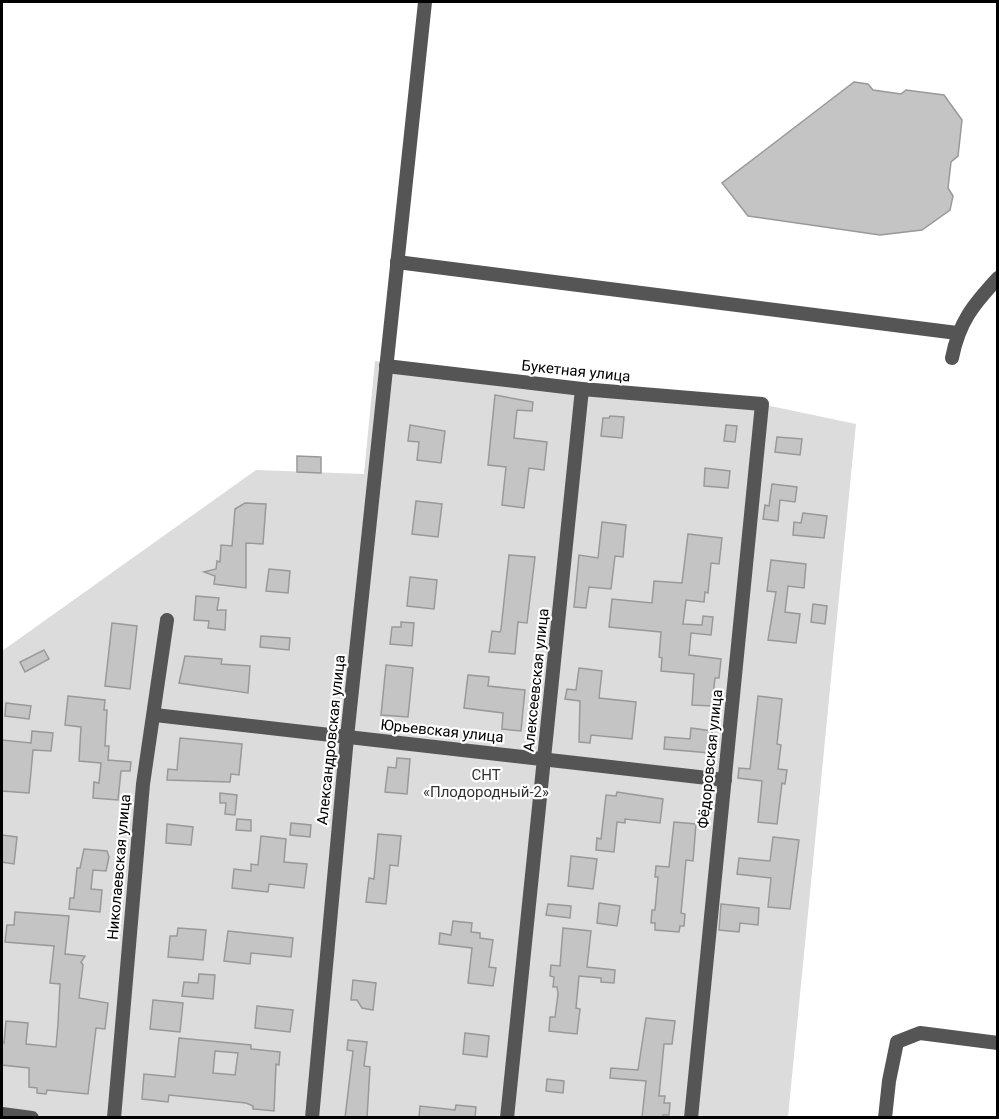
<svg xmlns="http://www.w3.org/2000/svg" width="999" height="1119" viewBox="0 0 999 1119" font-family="Roboto,sans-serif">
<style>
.green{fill:#dcdcdc}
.building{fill:#c4c4c4;stroke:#999;stroke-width:1.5;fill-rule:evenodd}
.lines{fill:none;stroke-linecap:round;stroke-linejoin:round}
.minor{stroke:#555;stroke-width:14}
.labels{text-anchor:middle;stroke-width:4.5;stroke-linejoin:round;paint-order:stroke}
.street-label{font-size:15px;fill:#000;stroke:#fff}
.park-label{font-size:15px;fill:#333;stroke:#fff}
</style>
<rect width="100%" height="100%" fill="#fff"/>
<path class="green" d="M375 361 747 401 856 424 788 1117H2V651L256 470 364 474Z"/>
<g class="building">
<path d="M854 82 868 84 873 90 901 94 906 90 944 95 962 120 958 156 951 162 948 188 953 196 950 210 922 230 880 235 748 216 722 183Z"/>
<path d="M495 395 533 402 532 411 517 410 514 438 547 442 544 470 529 468 524 508 502 505 506 467 488 465Z"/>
<path d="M610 416 624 417 622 438 601 436 603 418H609Z"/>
<path d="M410 425 445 431 441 463 417 460 419 442 408 441Z"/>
<path d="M726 425 737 426 735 442 724 441Z"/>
<path d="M777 437 802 439 800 455 775 452Z"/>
<path d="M297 456 321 457V473L297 472Z"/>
<path d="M705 468 730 471 728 488 704 486Z"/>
<path d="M772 484 797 487 795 502 780 500 778 521 763 519 765 505 769 506Z"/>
<path d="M416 501 442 504 438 537 412 534Z"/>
<path d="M245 503 266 504 263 544 246 543V588L214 584 215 576 204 572 216 569 217 561 220 562 221 545 232 546 235 509Z"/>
<path d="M803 513 827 516 824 538 793 535 794 522 801 523Z"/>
<path d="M602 522 626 525 623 557 615 556 611 589 589 587 586 608 574 607 579 555 598 558Z"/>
<path d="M688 534 722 538 719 564 711 563 708 593 705 592 704 602 686 600 683 624 702 625 703 616 713 617 711 635 691 633 689 655 721 659 719 678H715L712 706 692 705 694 674 661 671 662 658 659 657 661 632 609 627 612 599 652 603 654 581 682 583Z"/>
<path d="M509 555 535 557 527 623 518 622 515 654 489 652 492 631 500 632 501 629Z"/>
<path d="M771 560 806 564 804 588 788 586 785 612 800 614 796 643 768 640 776 592 767 591Z"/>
<path d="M269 569 290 571 288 593 266 591Z"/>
<path d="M410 577 437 580 434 609 407 606Z"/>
<path d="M196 596 219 598 217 610H226L225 630 208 628 209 621 194 620Z"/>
<path d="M813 604 827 606 825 624 811 622Z"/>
<path d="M401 622 414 623 412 646 390 644 392 627H401Z"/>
<path d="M112 623 137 626 130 689 105 686Z"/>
<path d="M261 636 290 638 289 650 260 647Z"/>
<path d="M44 650 49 659 25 672 20 662Z"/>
<path d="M185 656 222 659 221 664 250 666 248 693 179 683Z"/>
<path d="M386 665 413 668 408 717 381 715Z"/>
<path d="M579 668 602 671 599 698 636 702 632 739 591 735 590 743 579 742 580 701 565 699 567 689 576 690Z"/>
<path d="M468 675 489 677 488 686 525 690 521 731 502 729 503 713 464 708Z"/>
<path d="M68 696 105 700 104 710H107L105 746H109L108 760 131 762 130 771H121L118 800 93 798 94 782 99 783 101 763 79 761 81 727 65 725Z"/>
<path d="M758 696 782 699 777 744 781 745 778 769 787 770 785 784 782 783 777 824 758 822 762 781 738 778 739 768 750 769Z"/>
<path d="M6 703 31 706 29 719 5 716Z"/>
<path d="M691 728 712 731 710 753 664 749 665 737 690 739Z"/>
<path d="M32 731 53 733 51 751 33 750 29 793 2 791V740L31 743Z"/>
<path d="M180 738 242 744 239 775 231 774 230 782 167 780 168 769 177 770Z"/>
<path d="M397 758 410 759 407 794 385 792 388 767 396 768Z"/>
<path d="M617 792 663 799 660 823 625 819V823L617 822 614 852 596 850 597 838 601 839 606 795 616 796Z"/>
<path d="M220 793 237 795 235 815 225 814 226 803H220Z"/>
<path d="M237 819 251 820V831L236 830Z"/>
<path d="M674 822 696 824 693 861 686 860 681 913 685 914 684 926H680L679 932 655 930V923H651L652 910H655L658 877H655L656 866 669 867Z"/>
<path d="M291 823 311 825 310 837 290 835Z"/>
<path d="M167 824 193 827 191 845 166 843Z"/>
<path d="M378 834 401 836 398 866 390 865 386 904 366 902 369 878 374 879Z"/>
<path d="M2 835 17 837 14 864 2 862Z"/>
<path d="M261 836 286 839 284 862 307 864 304 888 269 884 268 892 232 888 234 869 251 871V864L258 865Z"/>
<path d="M773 837 799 840 790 909 768 907 771 878 737 874 739 858 770 861Z"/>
<path d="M84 849 107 851 109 857 106 871 93 870 91 889 102 890 100 912 69 909 70 898H74L77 868H80Z"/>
<path d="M571 856 597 859 593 889 568 886Z"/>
<path d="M599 903 620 906 617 926 597 923Z"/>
<path d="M548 904 571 906 570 918 546 915Z"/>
<path d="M721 904 759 908 758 925 740 923 739 932 719 930Z"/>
<path d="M15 912 69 916 65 954 85 956 81 962 83 965 79 998 108 1003 105 1029 96 1028 88 1094 47 1090 46 1094 37 1093V1088L29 1087V1068L2 1065V1042L4 1043 6 1021 28 1023 26 1044 56 1047 58 1024 60 984 50 983 54 946 5 942 7 925H14Z"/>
<path d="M453 921 472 923 471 932 480 933V938L493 940 489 967 496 968 493 986 468 983 472 948 439 944 440 933 451 935Z"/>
<path d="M178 928 206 930 203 960 168 957 170 936H177Z"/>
<path d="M563 928 591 931 587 967 615 970 614 983 601 982V978L579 976 576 1008 580 1009 577 1034 549 1031 550 1017H555L558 994 557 987H553L554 977 550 976 551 965 560 966Z"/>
<path d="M228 931 293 938 291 957 251 953 250 964 224 961Z"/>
<path d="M199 974 215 975 213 999 182 996 184 982 198 983Z"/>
<path d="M353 980 376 983 373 1010 362 1008 357 1000H351Z"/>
<path d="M153 1000 183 1003 180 1032 150 1029Z"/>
<path d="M257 1006 293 1010 290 1032 255 1028Z"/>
<path d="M646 1018 675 1021 672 1044H664L659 1096H665L664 1103H670L669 1115H663V1118L642 1117 646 1081 610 1078 611 1068 638 1070Z"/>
<path d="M465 1033 489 1036 487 1057 463 1054Z"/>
<path d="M179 1038 251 1045V1049L280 1052 279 1065 276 1064 274 1111 253 1109V1106L246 1103 169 1095 168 1102 142 1099 144 1074 175 1077ZM215 1051 238 1053 235 1075 213 1073Z"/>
<path d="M348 1040 367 1042 364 1066 370 1067 367 1118H345L353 1051 347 1050Z"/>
<path d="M547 1079 564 1081 563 1093 546 1091Z"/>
<path d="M456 1105 476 1107 475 1118H419L420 1106 455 1110Z"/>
</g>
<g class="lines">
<g class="minor">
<path d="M397 262 957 333"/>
<path d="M952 358C959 322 973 305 998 278"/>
<path d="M386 366 582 389 762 404 691 1118"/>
<path d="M155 715 725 780"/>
<path d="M2 1114 32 1118"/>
<path d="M114 1118 143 784 167 620"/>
<path d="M312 1118 347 737 425 2"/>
<path d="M507 1118 582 389"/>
<path d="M885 1118 889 1081 897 1042 920 1033 998 1043"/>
</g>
</g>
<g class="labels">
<g class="street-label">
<text transform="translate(576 371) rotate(6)" y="5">Букетная улица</text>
<text transform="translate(536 680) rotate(-84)" y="5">Алексеевская улица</text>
<text transform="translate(442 731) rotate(6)" y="5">Юрьевская улица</text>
<text transform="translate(331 740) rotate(-84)" y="5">Александровская улица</text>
<text transform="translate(710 759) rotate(-84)" y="5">Фёдоровская улица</text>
<text transform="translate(119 867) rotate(-85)" y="5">Николаевская улица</text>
</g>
<g class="park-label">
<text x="486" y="780">СНТ<tspan x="486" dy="17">«Плодородный-2»</tspan></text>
</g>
</g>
<rect width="999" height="1119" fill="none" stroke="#000000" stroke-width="6"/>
</svg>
